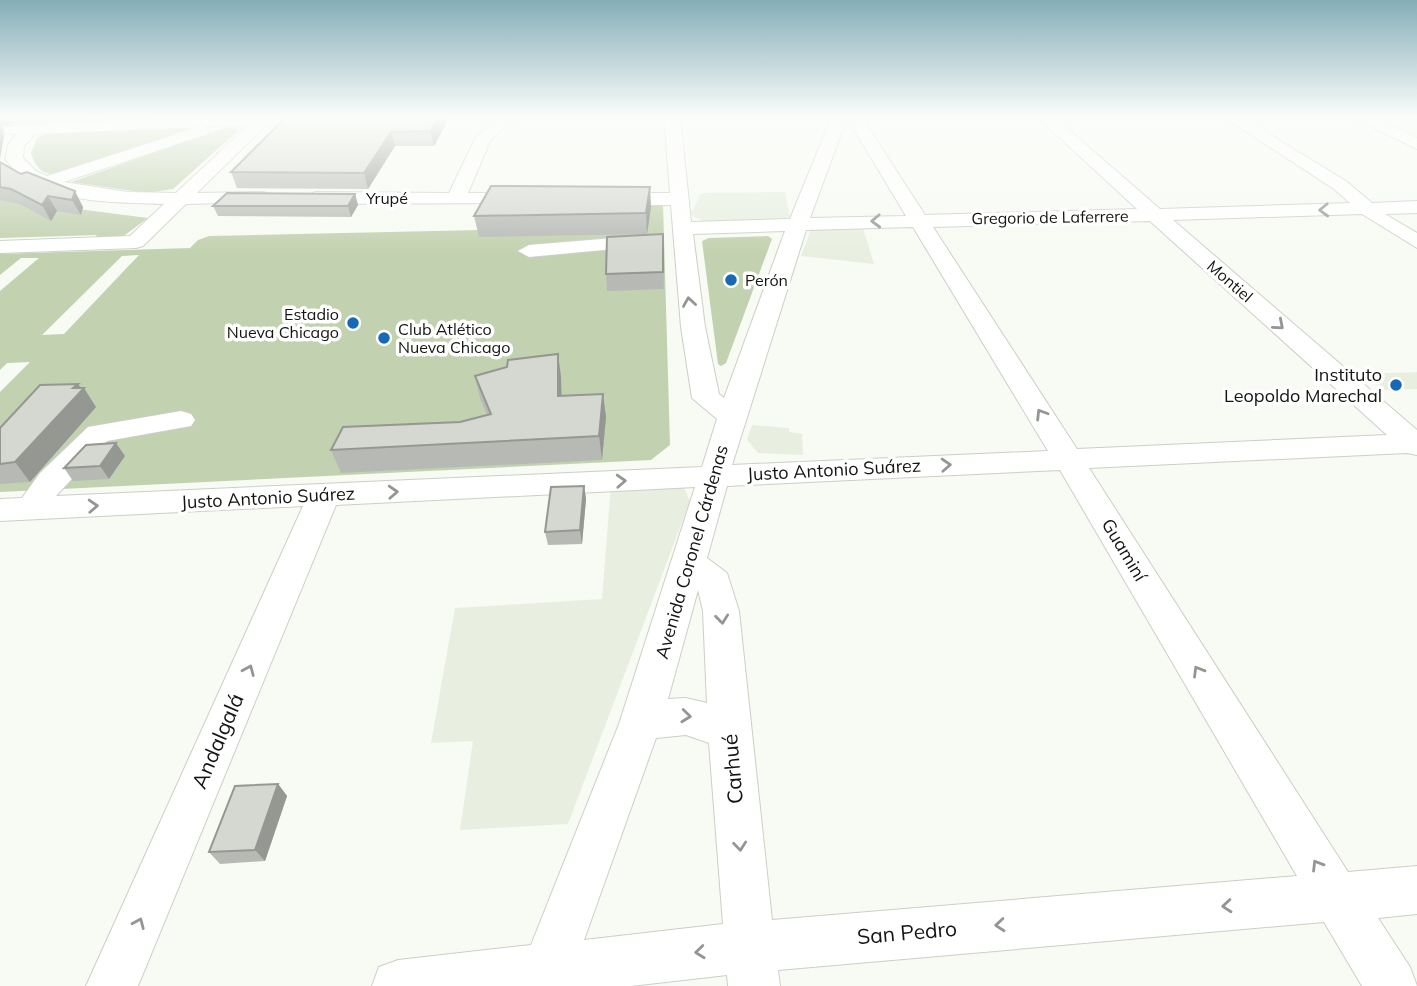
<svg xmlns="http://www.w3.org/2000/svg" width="1417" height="986" viewBox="0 0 1417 986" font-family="Mulish,sans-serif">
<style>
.built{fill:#e8efe0}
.green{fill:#c2d1af;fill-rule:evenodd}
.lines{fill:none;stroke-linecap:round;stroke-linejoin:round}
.minor-casing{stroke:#cccfc8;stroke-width:2}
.minor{fill:#fff;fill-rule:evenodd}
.wall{fill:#b7bab4}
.shaded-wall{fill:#959792}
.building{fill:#d5d8d1;stroke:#959792;stroke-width:2}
.oneway{stroke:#959694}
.poi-dot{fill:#1768b6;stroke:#fff;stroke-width:2.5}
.labels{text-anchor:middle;stroke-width:7;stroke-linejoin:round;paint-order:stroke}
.far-street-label{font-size:16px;fill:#141512;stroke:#fff}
.far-poi-label{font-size:16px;fill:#141512;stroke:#fff;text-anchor:start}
.poi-label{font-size:18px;fill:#141512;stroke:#fff;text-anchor:end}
.street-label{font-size:18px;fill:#141512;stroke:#fff}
.near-street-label{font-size:21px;fill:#141512;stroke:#fff}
</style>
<rect width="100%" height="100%" fill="#f7fbf3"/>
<g class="built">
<path d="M1374 116H1417V136L1376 118Z"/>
<path d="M785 192 790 217 784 220 707 222 690 215 701 193Z"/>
<path d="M862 225 874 264 801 256 811 230Z"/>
<path d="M1417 372V389L1382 390 1363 374Z"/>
<path d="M752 425 789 428V432L802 434 803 455 758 453 747 440Z"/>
<path d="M676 483 684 488 690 501 568 824 460 830 473 741 431 743 455 608 602 599 611 484Z"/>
</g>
<g class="green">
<path d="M0 116 5 124H17L30 116H89L85 120H101L106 116H201L0 126Z"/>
<path d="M195 127 56 174C42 175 35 166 31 153L37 138 49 133Z"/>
<path d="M236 127 240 129 173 189 147 193 71 182 225 128Z"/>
<path d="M0 199 148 218 118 240 93 239 97 235 0 238Z"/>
<path d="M491 203H663L670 445 651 460 0 492V392L30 362 7 363 0 370V291L39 258H21L0 275V254L190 248 198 240 209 236 479 230ZM139 255 64 334 42 335 122 256Z"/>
<path d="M768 236 772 239 726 363 721 366 718 364 702 241 709 238Z"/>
</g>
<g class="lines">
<g class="minor-casing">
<g id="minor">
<path d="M224 116H351L344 121 267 124 197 193 263 192 270 194 272 198 270 202 186 204 143 246 136 248 0 253V241L130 236 164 204C112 202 39 205 5 159L8 145 17 134 4 133V127ZM248 125 176 193 128 192 64 182 207 134 209 131 203 127ZM199 127 47 176 36 171 23 158 24 146 35 134Z"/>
<path d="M501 116H518L491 139 468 193H525L532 195 534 199 532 203 315 204 306 198 315 192 449 193 476 137Z"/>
<path d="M664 116H680L691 222 790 219 832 116H861L925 215 1137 209 1036 116H1053L1160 209 1350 203 1334 189 1222 116H1240L1346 181 1372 203 1417 201V213L1385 214 1417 233V248L1362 214 1173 220 1417 430V455L1407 453 1089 468 1348 872 1417 866V914L1378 918 1410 967 1417 986H1362L1324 922 778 970 780 986H728L727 975 631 986H372L379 967 398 960 531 945 619 724 695 487 336 505 138 986H86L303 506 0 521V499L22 498 40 473 88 427 181 411 191 414 195 420 191 426 107 441 56 496 702 467 717 419 692 398 681 327 671 205H609L600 199 609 193H670ZM847 118 906 216 810 218ZM1150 221 1387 435 1077 449 933 227ZM913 227 1048 451 732 465 806 230ZM785 231 724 398 719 394 705 327 693 234ZM1060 470 1297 876 772 920 739 611 727 573 707 558 727 486ZM698 590 703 611 707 703 686 698 668 699ZM686 735 709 743 723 924 584 940 656 738Z"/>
<path d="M1350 116H1370L1417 138V149Z"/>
<path d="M650 235 657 237 660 241 657 245 529 257 518 251 529 245Z"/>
</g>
</g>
<use href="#minor" class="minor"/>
</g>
<g class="wall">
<path d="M0 116H161L21 122 2 125 4 136Z"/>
<path d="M287 116H444L446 124 434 146H395L368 189 237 188 231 172Z"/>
<path d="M0 162 21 174 27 172 83 207 81 215 57 211 51 221 20 204 0 200Z"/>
<path d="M355 194 358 205 351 217 218 216 213 206Z"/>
<path d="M651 207 647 234 479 237 474 216Z"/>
<path d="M663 234 664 289 607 291 606 274Z"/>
<path d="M558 354 561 377V396L603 394 606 417 602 460 341 473 331 450 460 422 487 415 480 398 475 376Z"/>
<path d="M78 384 96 407 30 482 0 484V428Z"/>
<path d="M125 456 109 479 73 481 64 468Z"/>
<path d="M584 486 586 499 582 544 548 545 545 532Z"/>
<path d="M278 784 287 796 265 861 220 864 209 852Z"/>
</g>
<g class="shaded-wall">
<path d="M0 116H18L21 122 2 125 4 136 0 159Z"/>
<path d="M435 116H444L446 124 434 146 430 131Z"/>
<path d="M391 132 395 146 368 189 364 173Z"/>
<path d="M650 187 651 207 647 234 646 213Z"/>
<path d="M75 191 83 207 81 215 72 200Z"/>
<path d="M355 194 358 205 351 217 348 206Z"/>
<path d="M48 196 57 211 51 221 42 205Z"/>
<path d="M558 354 561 377 562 419 558 396Z"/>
<path d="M78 384 82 390 84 388 96 407 30 482 15 462Z"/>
<path d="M603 394 606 417 602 460 599 436Z"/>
<path d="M116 443 125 456 109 479 100 466Z"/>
<path d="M584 486 586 499 582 544 580 530Z"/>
<path d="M278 784 287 796 265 861 255 850Z"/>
</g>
<g class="building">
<path d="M287 116H440L430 131 391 132 364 173 231 172Z"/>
<path d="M0 162 21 174 27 172 75 191 72 200 48 196 42 205 11 189 0 187Z"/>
<path d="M491 186 650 187 646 213 474 216Z"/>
<path d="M227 193 355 194 348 206H213Z"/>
<path d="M663 234V272L606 274 607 237Z"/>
<path d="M558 354V396L603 394 599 436 331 450 343 427 460 422 491 414 475 376 507 367 508 360Z"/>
<path d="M78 384 73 388H84L15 462 0 464V428L40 385Z"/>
<path d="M116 443 100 466 64 468 86 445Z"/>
<path d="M584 486 580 530 545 532 551 487Z"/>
<path d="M278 784 255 850 209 852 235 786Z"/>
</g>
<defs><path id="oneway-chevron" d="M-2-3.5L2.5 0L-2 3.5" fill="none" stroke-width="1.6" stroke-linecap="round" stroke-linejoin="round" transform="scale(1.75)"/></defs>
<g class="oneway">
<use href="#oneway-chevron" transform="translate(1324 210) rotate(178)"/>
<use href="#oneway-chevron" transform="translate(876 221) rotate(178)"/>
<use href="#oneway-chevron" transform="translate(689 302) rotate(-99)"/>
<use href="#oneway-chevron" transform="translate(1279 325) rotate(41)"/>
<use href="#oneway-chevron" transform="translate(1041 414) rotate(-122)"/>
<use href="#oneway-chevron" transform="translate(946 465) rotate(-3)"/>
<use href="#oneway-chevron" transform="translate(621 481) rotate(-3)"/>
<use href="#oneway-chevron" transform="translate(393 492) rotate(-3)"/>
<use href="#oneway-chevron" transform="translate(93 506) rotate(-3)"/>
<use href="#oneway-chevron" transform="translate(722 619) rotate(84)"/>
<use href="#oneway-chevron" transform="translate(249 670) rotate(-67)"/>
<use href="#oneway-chevron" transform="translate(1198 671) rotate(-121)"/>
<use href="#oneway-chevron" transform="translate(686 716) rotate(6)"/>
<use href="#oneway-chevron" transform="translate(740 846) rotate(84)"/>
<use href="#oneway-chevron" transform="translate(1317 865) rotate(-121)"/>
<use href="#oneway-chevron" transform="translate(1227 906) rotate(175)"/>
<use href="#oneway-chevron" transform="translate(139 923) rotate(-67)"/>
<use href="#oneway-chevron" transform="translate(1000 925) rotate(175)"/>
<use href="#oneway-chevron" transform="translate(700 952) rotate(174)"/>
</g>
<linearGradient id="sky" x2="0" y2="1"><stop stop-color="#85aeb9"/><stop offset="0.46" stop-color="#fbfdfa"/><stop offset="1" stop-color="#fbfdfa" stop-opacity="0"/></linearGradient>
<rect width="1417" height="254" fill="url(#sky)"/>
<g class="poi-dot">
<circle cx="731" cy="280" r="7"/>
<circle cx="353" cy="323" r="7"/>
<circle cx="384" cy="338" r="7"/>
<circle cx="1396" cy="385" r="7"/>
</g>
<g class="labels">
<g class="far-street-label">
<text x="387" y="204">Yrupé</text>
<text transform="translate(1050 217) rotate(-1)" y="6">Gregorio de Laferrere</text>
<text transform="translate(1230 281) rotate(41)" y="6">Montiel</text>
</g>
<g class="far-poi-label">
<text x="745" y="286">Perón</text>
<text x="339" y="320" text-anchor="end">Estadio<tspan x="339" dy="18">Nueva Chicago</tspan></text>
<text x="398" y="335">Club Atlético<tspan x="398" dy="18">Nueva Chicago</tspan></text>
</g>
<g class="poi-label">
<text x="1382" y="381">Instituto<tspan x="1382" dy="21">Leopoldo Marechal</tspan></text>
</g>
<g class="street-label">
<text transform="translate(834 470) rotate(-3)" y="6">Justo Antonio Suárez</text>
<text transform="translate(268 498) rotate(-3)" y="6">Justo Antonio Suárez</text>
<text transform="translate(1124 550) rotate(59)" y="6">Guaminí</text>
<text transform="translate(692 552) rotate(-74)" y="6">Avenida Coronel Cárdenas</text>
</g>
<g class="near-street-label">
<text transform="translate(218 741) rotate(-67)" y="7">Andalgalá</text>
<text transform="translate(733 769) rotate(-95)" y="7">Carhué</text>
<text transform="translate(907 933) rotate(-5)" y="7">San Pedro</text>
</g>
</g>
</svg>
